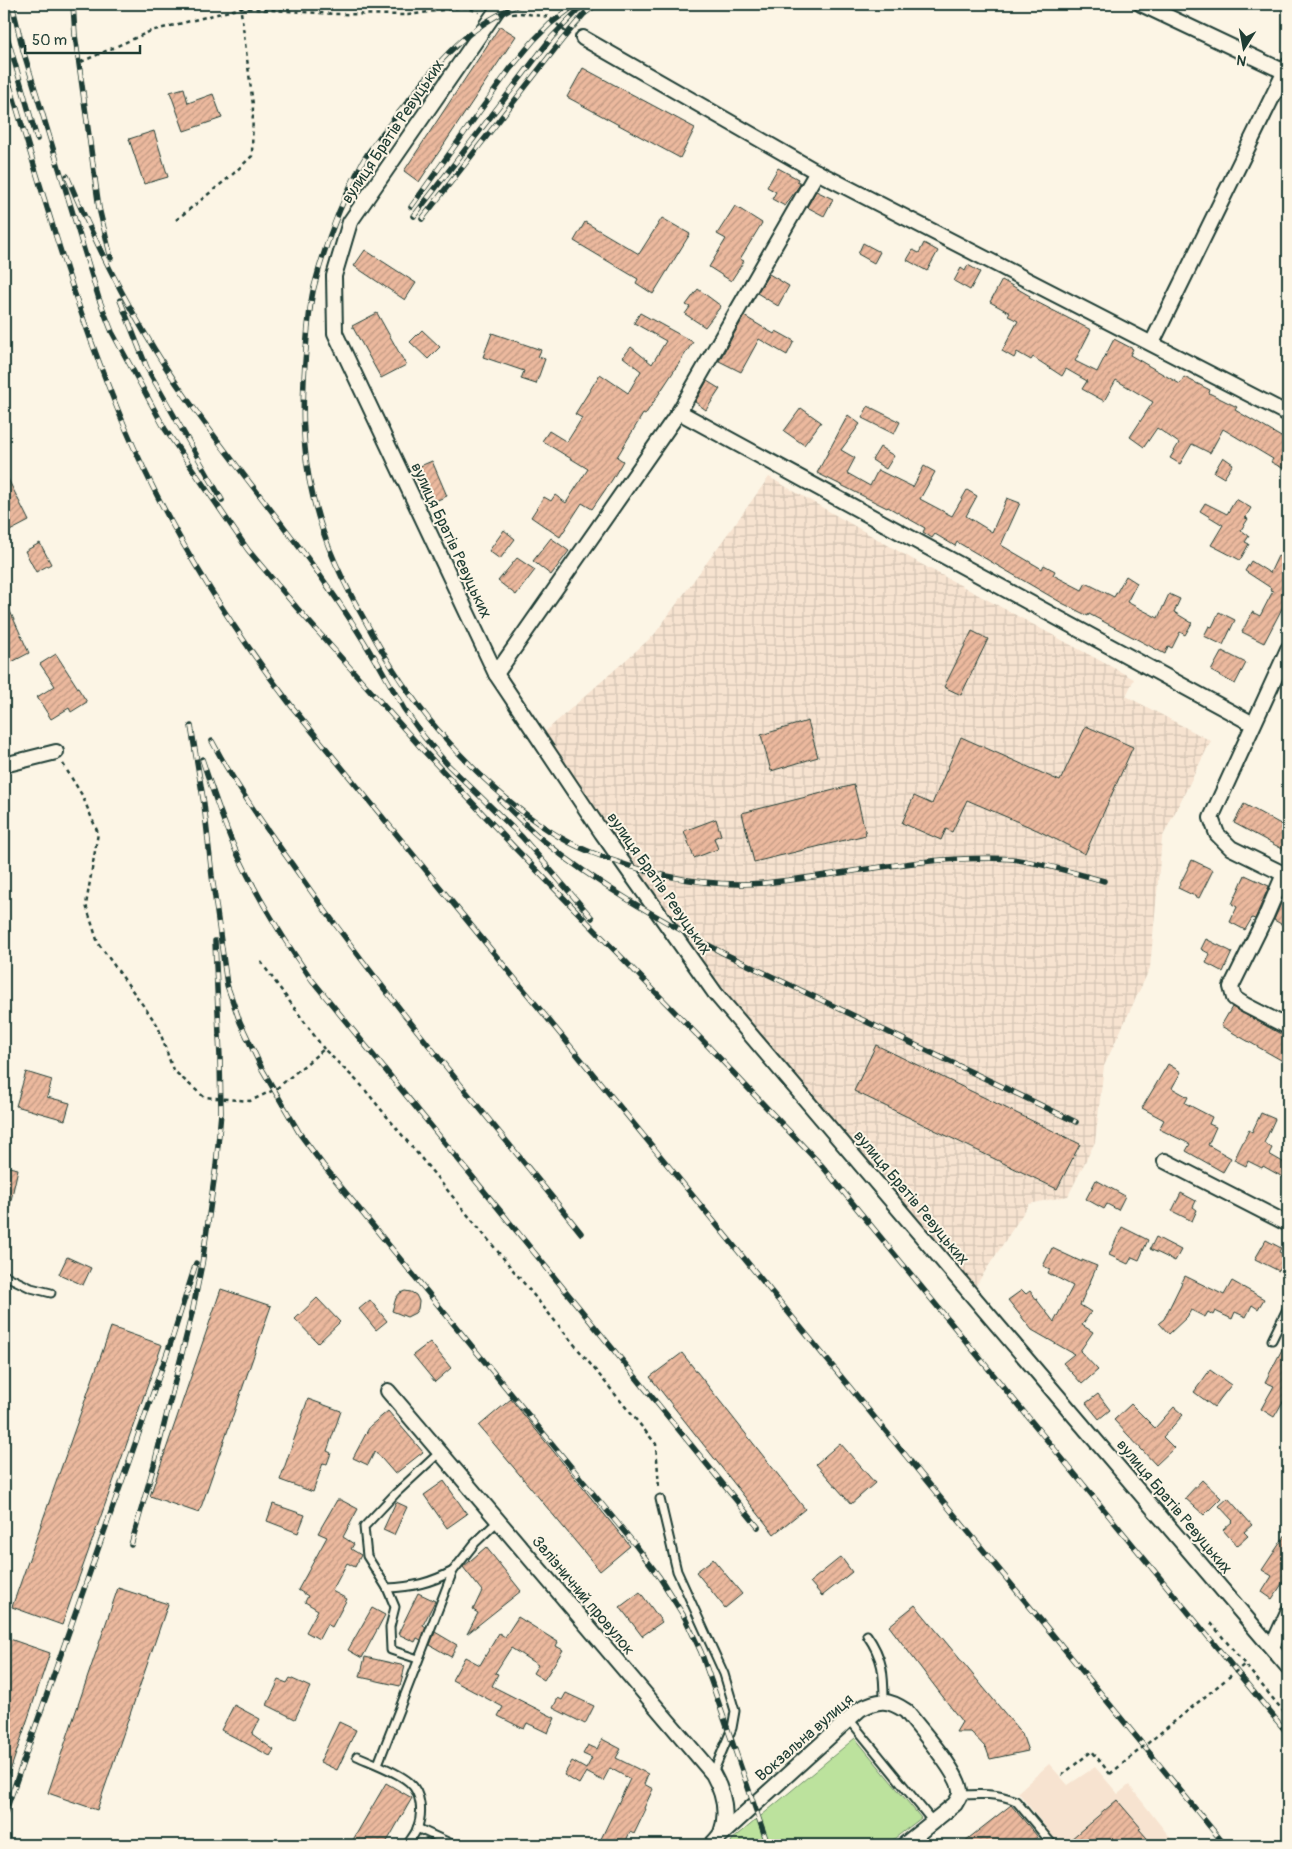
<svg xmlns="http://www.w3.org/2000/svg" width="1292" height="1849" viewBox="0 0 1292 1849" font-family="Pangolin,sans-serif">
<style>
.built{fill:#f7e3d0}
.industrial{fill:url(#industrial-grid)}
.grass{fill:#bce29d;stroke:#6e9068}
.building{fill:url(#building-hatch);stroke:#1f3d34}
.lines{fill:none;stroke-linecap:round;stroke-linejoin:round}
.service-casing{stroke:#1f3d34;stroke-width:11}
.minor-casing{stroke:#1f3d34;stroke-width:18}
.path{stroke:#1f3d34;stroke-width:2.5;stroke-dasharray:4 4;stroke-linecap:butt}
.service{stroke:#fcf5e5;stroke-width:7}
.minor{stroke:#fcf5e5;stroke-width:14}
.rail-casing{stroke:#1f3d34;stroke-width:5.5}
.rail{stroke:#fcf5e5;stroke-width:4;stroke-dasharray:11;stroke-linecap:butt}
.path-bridge{stroke:#1f3d34;stroke-width:2.5;stroke-dasharray:4 4;stroke-linecap:butt}
.labels{text-anchor:middle;stroke-width:4;stroke-linejoin:round;paint-order:stroke}
.street-label{font-size:16px;fill:#1f3d34;stroke:#fcf5e5}
</style>
<defs>
<pattern id="industrial-grid" width="8" height="8" patternUnits="userSpaceOnUse" patternTransform="scale(1.25)"><rect width="8" height="8" fill="#f7e3d0"/><path d="M0 4h8M4 0v8" fill="none" stroke="#d3c4b3"/></pattern>
<pattern id="building-hatch" width="6" height="6" patternUnits="userSpaceOnUse" patternTransform="scale(1.25)"><rect width="6" height="6" fill="#ecb99e"/><path d="M-1 1l2-2M0 6l6-6M5 7l2-2" fill="none" stroke="#bf9882"/></pattern>
</defs>
<rect width="100%" height="100%" fill="#fcf5e5"/>
<filter id="ink" filterUnits="userSpaceOnUse"><feTurbulence type="fractalNoise" baseFrequency=".02" numOctaves="2"/><feDisplacementMap in="SourceGraphic" scale="10" xChannelSelector="R" yChannelSelector="G"/><feConvolveMatrix kernelMatrix="1 2 1 2 8 2 1 2 1" color-interpolation-filters="sRGB"/></filter>
<g filter="url(#ink)">
<path class="built" d="M1049 1764 1068 1785 1095 1767 1118 1794 1129 1785 1176 1845H1028L1047 1829 1018 1792Z"/>
<path class="industrial" d="M769 477 921 564 1134 679 1126 696 1211 741 1162 838 1150 968 1104 1066 1095 1142 1068 1196 1029 1204 971 1293 715 993 539 737 654 635Z"/>
<path class="grass" d="M855 1738 921 1818 886 1845H730L732 1840Z"/>
<g class="building">
<path d="M500 26 516 36 419 182 404 171Z"/>
<path d="M583 68 695 128 680 158 567 97Z"/>
<path d="M184 88 188 103 213 94 222 118 184 131 170 92Z"/>
<path d="M154 131 168 177 144 184 129 139Z"/>
<path d="M778 168 798 179 797 181 801 183 785 206 772 199 776 192 767 187Z"/>
<path d="M816 191 833 199 824 216 807 207Z"/>
<path d="M735 206 762 223 740 259 744 261 731 281 709 267 726 239 717 234Z"/>
<path d="M662 218 690 234 653 294 636 283 638 279 574 241 585 222 639 254Z"/>
<path d="M863 243 880 252 874 263 858 254Z"/>
<path d="M924 243 938 251 927 271 907 260 913 250 919 253Z"/>
<path d="M365 250 416 283 405 300 354 266Z"/>
<path d="M968 265 980 272 970 290 954 281 961 268 965 271Z"/>
<path d="M769 274 789 286 778 306 757 293Z"/>
<path d="M1002 280 1030 296 1029 298 1091 330 1075 361 1097 372 1114 339 1133 349 1130 355 1180 384 1184 377 1210 390 1209 393 1237 407 1235 410 1288 441V471L1271 462 1273 459 1223 429 1210 453 1192 444 1180 464 1170 458 1179 443 1157 428 1144 447 1130 437 1153 402 1116 380 1104 401 1082 389 1087 381 1066 369 1062 376 1033 357 1031 360 1017 352 1014 358 1002 351 1018 321 1008 316 1010 313 990 302Z"/>
<path d="M698 289 721 306 705 327 685 314 690 307 686 305Z"/>
<path d="M377 313 406 365 381 378 352 326Z"/>
<path d="M640 313 693 342 645 415 643 414 617 457 623 461 612 480 592 509 582 503 560 537 531 517 544 497 551 501 555 495 566 503 588 469 542 441 549 431 567 442 582 418 575 414 600 374 628 393 641 371 623 357 631 347 652 364 666 341 634 323Z"/>
<path d="M744 316 774 334 776 331 794 341 787 355 759 339 741 372 719 361Z"/>
<path d="M422 330 440 347 428 359 410 342Z"/>
<path d="M492 333 541 350 538 357 545 359 536 384 521 379 524 371 483 357Z"/>
<path d="M707 381 720 389 706 410 695 402Z"/>
<path d="M868 406 900 422 894 434 862 418Z"/>
<path d="M801 408 821 422 804 445 784 431Z"/>
<path d="M848 415 860 424 841 450 855 458 847 473 870 486 878 470 913 487 924 466 935 472 920 499 952 516 967 490 977 496 966 516 992 532 1007 498 1020 503 1001 545 1042 569 1044 565 1055 571 1053 575 1082 590 1086 583 1114 597 1126 576 1137 583 1127 602 1158 618 1169 594 1180 599 1174 612 1192 623 1185 635 1180 632 1172 648 1168 646 1165 654 1089 614 1088 616 1062 603 957 542 955 546 935 534 932 538 923 532 925 528 888 507 887 508 817 473Z"/>
<path d="M880 447 894 456 886 469 872 460Z"/>
<path d="M1223 457 1233 464 1224 478 1214 472Z"/>
<path d="M432 461 447 496 433 502 418 467Z"/>
<path d="M4 471 29 521 4 534Z"/>
<path d="M1236 499 1251 508 1245 518 1248 519 1241 530 1249 536 1245 542 1249 544 1240 560 1211 545 1223 525 1200 511 1205 503 1227 514Z"/>
<path d="M504 530 515 539 500 559 489 551Z"/>
<path d="M551 538 569 551 551 575 533 561Z"/>
<path d="M40 543 51 564 36 572 25 551Z"/>
<path d="M1278 556 1288 561V597L1264 643 1242 632 1252 612 1260 616 1273 591 1270 590 1271 588 1245 571 1251 561 1270 573Z"/>
<path d="M517 558 535 570 516 595 498 581Z"/>
<path d="M4 598 29 653 4 666Z"/>
<path d="M1219 612 1235 620 1223 645 1204 636 1209 626 1212 627Z"/>
<path d="M972 631 988 639 961 695 944 687Z"/>
<path d="M1222 651 1246 663 1235 684 1211 671Z"/>
<path d="M56 654 87 702 71 712 69 708 51 719 37 697 55 686 40 664Z"/>
<path d="M808 721 818 757 771 771 761 735Z"/>
<path d="M1086 726 1133 747 1085 854 1037 830 967 800 952 832 946 829 941 840 902 823 914 796 932 804 961 737 1060 781Z"/>
<path d="M854 785 866 835 754 862 742 813Z"/>
<path d="M1244 804 1288 828V852L1234 823Z"/>
<path d="M716 819 721 835 714 838 718 849 694 858 684 831Z"/>
<path d="M1192 860 1213 870 1199 898 1178 888Z"/>
<path d="M1245 875 1269 886 1255 919 1252 918 1245 930 1230 922 1237 907 1232 904Z"/>
<path d="M1285 894 1288 895V928L1274 920Z"/>
<path d="M1206 939 1232 952 1223 972 1206 963 1210 954 1201 949Z"/>
<path d="M1232 1007 1288 1038V1064L1221 1026Z"/>
<path d="M876 1045 1080 1144 1057 1189 854 1091Z"/>
<path d="M1168 1064 1181 1072 1172 1088 1188 1097 1185 1103 1212 1117 1209 1124 1216 1127 1208 1145 1231 1158 1223 1172 1186 1151 1190 1144 1159 1129 1164 1120 1142 1108Z"/>
<path d="M26 1072 52 1080 47 1097 70 1103 65 1120 16 1106Z"/>
<path d="M1261 1113 1275 1119 1264 1143 1272 1148 1269 1154 1288 1165V1180L1263 1166 1262 1168 1248 1161 1246 1166 1234 1160 1249 1130 1252 1132Z"/>
<path d="M4 1166 18 1169 9 1209 4 1208Z"/>
<path d="M1096 1180 1125 1196 1118 1210 1107 1204 1104 1209 1086 1199Z"/>
<path d="M1181 1193 1196 1201 1193 1207 1197 1210 1192 1221 1172 1211Z"/>
<path d="M1122 1227 1148 1240 1139 1260 1132 1257 1128 1264 1109 1255Z"/>
<path d="M1156 1237 1181 1250 1175 1261 1150 1249Z"/>
<path d="M1266 1240 1281 1248 1279 1252 1283 1254 1281 1258 1285 1260 1279 1271 1255 1259Z"/>
<path d="M1052 1248 1082 1262V1260L1097 1266 1080 1305 1091 1312 1082 1325 1093 1332 1080 1351 1098 1370 1082 1384 1063 1363 1074 1354 1032 1330 1008 1300 1022 1290 1026 1294 1030 1291 1054 1322 1073 1286 1048 1273 1050 1269 1043 1266Z"/>
<path d="M67 1257 91 1268 83 1285 59 1274Z"/>
<path d="M1185 1276 1224 1295 1232 1281 1264 1299 1258 1309 1252 1305 1246 1317 1235 1312 1232 1319 1215 1311 1213 1315 1208 1312 1205 1317 1191 1310 1187 1317 1169 1334 1159 1323 1164 1319Z"/>
<path d="M221 1289 271 1306 199 1513 150 1496Z"/>
<path d="M405 1291 411 1292 416 1295 419 1301 418 1309 415 1313 407 1317 392 1311 396 1298 400 1293Z"/>
<path d="M317 1298 340 1322 318 1343 295 1319Z"/>
<path d="M370 1300 387 1321 376 1330 359 1309Z"/>
<path d="M111 1327 162 1345 62 1625 12 1607Z"/>
<path d="M1288 1338V1393L1274 1417 1261 1409 1274 1386 1265 1382Z"/>
<path d="M430 1342 451 1368 435 1382 413 1355Z"/>
<path d="M682 1353 805 1509 774 1534 650 1377Z"/>
<path d="M1210 1370 1231 1385 1214 1407 1194 1392Z"/>
<path d="M1098 1394 1110 1410 1099 1419 1086 1403Z"/>
<path d="M308 1399 341 1411 327 1451 331 1453 327 1464 323 1463 313 1492 280 1480Z"/>
<path d="M511 1399 630 1546 600 1571 479 1426Z"/>
<path d="M1131 1404 1155 1428 1174 1407 1183 1415 1163 1437 1174 1448 1156 1465 1114 1420Z"/>
<path d="M388 1411 423 1452 395 1474 375 1451 368 1465 353 1458 370 1426Z"/>
<path d="M840 1443 875 1483 851 1504 816 1464Z"/>
<path d="M1202 1480 1221 1498 1204 1515 1185 1498Z"/>
<path d="M444 1481 467 1514 447 1528 424 1495Z"/>
<path d="M1228 1498 1252 1525 1244 1532 1248 1536 1237 1546 1223 1530 1233 1521 1219 1506Z"/>
<path d="M337 1500H341L358 1509 343 1537 354 1544 351 1549 361 1555 355 1567 347 1563 332 1591 347 1599 332 1627 327 1624 319 1639 306 1632 318 1610 305 1602 308 1596 298 1590 327 1537 318 1533Z"/>
<path d="M396 1502 407 1507 394 1535 383 1530Z"/>
<path d="M273 1504 305 1515 298 1533 267 1521Z"/>
<path d="M1288 1531V1575L1272 1599 1262 1592 1272 1576 1262 1570Z"/>
<path d="M486 1547 521 1591 467 1634 478 1613 473 1610 482 1591 463 1567Z"/>
<path d="M841 1557 852 1572 822 1596 810 1582Z"/>
<path d="M713 1559 742 1594 725 1608 696 1572Z"/>
<path d="M118 1588 168 1604 97 1810 48 1793Z"/>
<path d="M640 1592 662 1622 642 1636 620 1607Z"/>
<path d="M418 1593 435 1601 423 1625 426 1627 421 1640 417 1638 415 1642 398 1634Z"/>
<path d="M915 1605 1022 1734 1028 1751 990 1759 986 1748 971 1732H956L962 1722 889 1626Z"/>
<path d="M372 1608 385 1615 362 1658 348 1650Z"/>
<path d="M518 1617 558 1642 556 1646 563 1650 544 1680 533 1673 538 1665 511 1648 495 1673 498 1674 492 1686 555 1718 548 1733 527 1723 524 1729 498 1716 503 1707 452 1680 465 1657 480 1665 499 1633 505 1637Z"/>
<path d="M435 1632 457 1645 451 1657 430 1645Z"/>
<path d="M4 1637 50 1653 6 1783H4Z"/>
<path d="M365 1657 405 1666 400 1686 360 1677Z"/>
<path d="M290 1678 310 1687 295 1719 267 1705 279 1680 287 1683Z"/>
<path d="M566 1693 594 1706 585 1724 553 1708 558 1698 562 1700Z"/>
<path d="M234 1705 260 1719 252 1734 274 1750 270 1756 221 1730Z"/>
<path d="M339 1722 356 1730 337 1770 320 1762Z"/>
<path d="M602 1739 621 1749 616 1758 648 1774 644 1784 653 1789 644 1808 646 1809 634 1834 630 1832 624 1845H598L630 1779 610 1768 603 1781 586 1772 579 1784 564 1775 572 1761 586 1769 592 1758 583 1754 588 1745 597 1749Z"/>
<path d="M386 1783 412 1798 385 1845H350Z"/>
<path d="M1117 1800 1141 1828 1139 1829 1153 1845H1064Z"/>
<path d="M1011 1805 1038 1837 1028 1845H960Z"/>
</g>
<g class="lines">
<g class="service-casing">
<g id="service">
<path d="M4 1275 31 1288 51 1293"/>
<path d="M1272 1340 1288 1307"/>
<path d="M440 1452 396 1493 364 1527 367 1556 387 1588C413 1587 430 1583 453 1571"/>
<path d="M660 1499 677 1571 724 1674 735 1711 732 1728 713 1773"/>
<path d="M387 1588 395 1607 390 1627 391 1650 418 1659"/>
<path d="M867 1635C883 1658 884 1674 884 1701"/>
<path d="M849 1719 933 1822"/>
<path d="M357 1756C373 1763 396 1771 409 1782 422 1793 423 1814 417 1829 415 1834 410 1840 407 1845"/>
<path d="M378 1764 453 1571 475 1543 498 1521"/>
<path d="M960 1795C979 1794 998 1793 1016 1801L1053 1845"/>
<path d="M417 1828 454 1845"/>
</g>
</g>
<g class="minor-casing">
<g id="minor">
<path d="M501 4 350 222 334 276 335 333 496 674 602 833 715 993 1288 1667"/>
<path d="M1141 4 1285 72"/>
<path d="M583 38 817 172 1288 414"/>
<path d="M1152 343 1288 65"/>
<path d="M679 412 1253 724"/>
<path d="M1288 649 1211 818 1217 834 1231 848 1288 876"/>
<path d="M496 674 679 412 817 172"/>
<path d="M4 765 56 752"/>
<path d="M1284 874 1266 916 1231 987 1234 998 1245 1005 1288 1027"/>
<path d="M1165 1161 1288 1224"/>
<path d="M388 1391 713 1774C723 1792 729 1812 721 1833 719 1837 714 1842 711 1845"/>
<path d="M1272 1647 1288 1612"/>
<path d="M720 1836 860 1709C879 1699 888 1699 906 1711 918 1727 962 1775 960 1793 960 1797 957 1800 955 1804L904 1845"/>
</g>
</g>
<g class="path">
<path d="M512 14 520 13 549 17 569 35"/>
<path d="M81 62 151 31 241 8 336 14 408 15 464 7 479 12"/>
<path d="M176 220 232 175 252 156 253 105 240 4"/>
<path d="M63 764 82 795 98 833 86 905 98 943 158 1026 173 1070 204 1097 250 1101 276 1089 324 1049 361 1085 656 1444 659 1488"/>
<path d="M261 962 324 1049"/>
<path d="M1211 1623 1288 1717"/>
<path d="M1062 1775 1092 1751 1110 1774"/>
</g>
<use href="#service" class="service"/>
<use href="#minor" class="minor"/>
<g class="rail-casing">
<g id="rail">
<path d="M12 4 23 50 99 299 112 332 165 429 248 550 297 608 423 750 514 847 708 1046 823 1167 1288 1734"/>
<path d="M73 4 75 35 99 208 111 258"/>
<path d="M390 4H432"/>
<path d="M519 4C506 11 491 18 479 27 452 45 428 75 409 100 393 121 374 141 362 163 341 202 325 245 314 287 309 307 308 328 306 349 302 398 301 449 313 497 324 544 344 584 368 626 388 663 410 697 437 729 476 774 533 829 588 851 644 874 703 888 764 883 823 877 882 865 942 860 965 859 989 857 1012 859 1043 863 1074 873 1104 881"/>
<path d="M4 26 37 139"/>
<path d="M4 66C41 187 75 310 125 427 168 528 227 622 293 708L1225 1845"/>
<path d="M67 176C99 252 140 333 188 400 250 488 323 568 376 662"/>
<path d="M411 207 510 69 534 40 550 24 575 5"/>
<path d="M414 216 552 37 584 4"/>
<path d="M422 219 562 40 584 14 597 4"/>
<path d="M120 300 147 368 222 500"/>
<path d="M374 656 404 709 424 737 448 765 522 837 592 918"/>
<path d="M191 726 204 804 212 876 227 985 240 1022 262 1069 300 1134 323 1165 637 1547 660 1578 685 1618 701 1652 768 1845"/>
<path d="M212 741C237 789 270 833 301 877 388 1000 487 1116 581 1233"/>
<path d="M202 759C212 789 222 819 235 849 256 895 283 939 312 980L758 1527"/>
<path d="M500 800C515 814 529 829 545 842 599 886 662 920 723 953L1076 1122"/>
<path d="M131 1545 154 1465 192 1313 202 1264 216 1166 221 1113 220 1058 215 941"/>
<path d="M4 1816 171 1342 196 1263"/>
</g>
</g>
<use href="#rail" class="rail"/>
<path class="path-bridge" d="M1110 1774 1245 1664"/>
</g>
</g>
<g class="labels">
<g class="street-label">
<text transform="translate(392 131) rotate(-56)" y="6">вулиця Братів Ревуцьких</text>
<text transform="translate(452 540) rotate(65)" y="6">вулиця Братів Ревуцьких</text>
<text transform="translate(660 883) rotate(55)" y="6">вулиця Братів Ревуцьких</text>
<text transform="translate(912 1197) rotate(50)" y="6">вулиця Братів Ревуцьких</text>
<text transform="translate(1175 1506) rotate(50)" y="6">вулиця Братів Ревуцьких</text>
<text transform="translate(584 1595) rotate(50)" y="6">Залізничний провулок</text>
<text transform="translate(804 1737) rotate(-41)" y="6">Вокзальна вулиця</text>
</g>
</g>
<rect width="1292" height="1849" fill="none" stroke="#fcf5e5" stroke-width="20"/>
<rect x="10" y="10" width="1272" height="1829" fill="none" stroke="#1f3d34" stroke-width="2" filter="url(#ink)"/>
<g transform="translate(1244 48) rotate(191)" stroke="#fcf5e5" stroke-width="4" paint-order="stroke">
<path d="M0-4L9 19L0 12L-9 19Z" fill="#1f3d34"/>
<text y="-8" font-size="14" font-weight="bold" text-anchor="middle" fill="#1f3d34">N</text>
</g>
<path d="M25 45v8h115v-8" fill="none" stroke="#1f3d34" stroke-width="2.5"/>
<text x="32" y="45" font-size="15" fill="#1f3d34" stroke="#fcf5e5" stroke-width="4" paint-order="stroke">50 m</text>
</svg>
